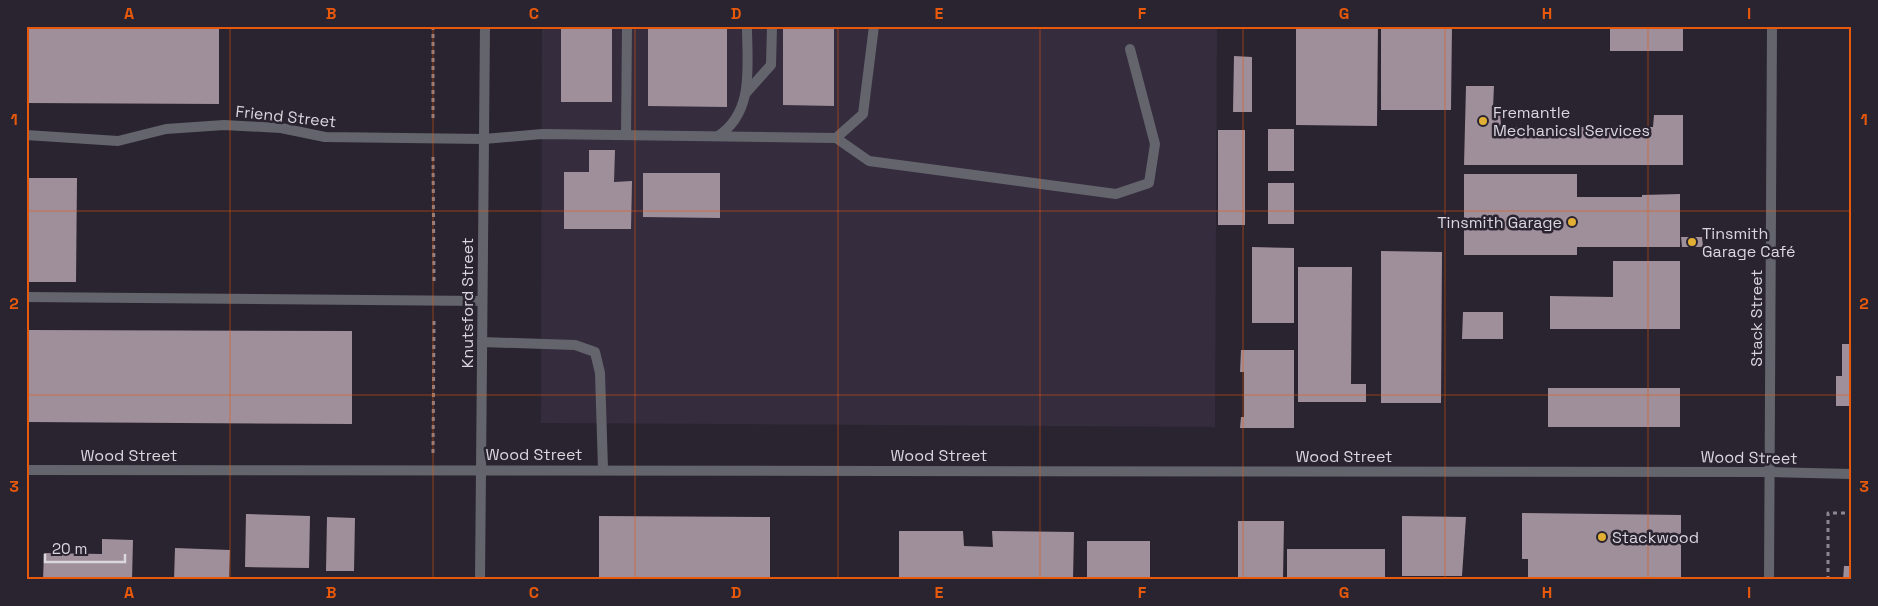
<svg xmlns="http://www.w3.org/2000/svg" width="1878" height="606" viewBox="0 0 1878 606" font-family="'Space Grotesk',sans-serif">
<style>
.built{fill:#352c3e}
.building{fill:#9f8f9a}
.lines{fill:none;stroke-linecap:round;stroke-linejoin:round}
.path{stroke:#8b868f;stroke-width:3;stroke-dasharray:4 4;stroke-linecap:butt}
.service{stroke:#64656c;stroke-width:10}
.minor{stroke:#64656c;stroke-width:10}
.grid{fill:none;stroke:#e8590c;stroke-width:1;stroke-opacity:0.55}
.poi-dot{fill:#e1af34;stroke:#2a2430;stroke-width:2}
.labels{text-anchor:middle;stroke-width:5;stroke-linejoin:round;paint-order:stroke}
.poi-label{font-size:16px;fill:#dad6de;stroke:#2a2430;text-anchor:start}
.street-label{font-size:16px;fill:#dad6de;stroke:#2a2430}
.neatline{fill:none;stroke:#e8590c;stroke-width:2}
.grid-label{font-size:16px;text-anchor:middle;font-weight:bold;fill:#e8590c}
</style>
<rect width="100%" height="100%" fill="#2a2430"/>
<path class="built" d="M542 26H1217L1215 427 541 423Z"/>
<g class="building">
<path d="M26 26H219V104L26 103Z"/>
<rect x="561" y="26" width="51" height="76"/>
<path d="M648 26H727V107L648 106Z"/>
<path d="M783 26H834V106L783 105Z"/>
<path d="M1296 26H1378L1377 126 1296 125Z"/>
<path d="M1381 26H1452L1451 110H1381Z"/>
<rect x="1610" y="26" width="73" height="25"/>
<path d="M1234 56 1252 57V112H1233Z"/>
<path d="M1466 86H1494L1493 108H1500L1501 127H1653L1654 115H1683V165H1464Z"/>
<rect x="1268" y="129" width="26" height="42"/>
<rect x="1218" y="130" width="27" height="95"/>
<path d="M589 150H615L614 182 632 181 631 229H564V172H589Z"/>
<path d="M643 173H720V218L643 217Z"/>
<path d="M1464 174H1577V197H1642V195L1680 194V247H1577V255H1464Z"/>
<path d="M26 178H77L76 282H26Z"/>
<rect x="1268" y="183" width="26" height="41"/>
<path d="M1681 237H1702L1703 247H1682Z"/>
<path d="M1252 247 1294 248V323H1252Z"/>
<path d="M1381 251 1442 252 1441 403H1381Z"/>
<path d="M1613 261H1680V329H1550V296L1613 297Z"/>
<path d="M1298 267H1352L1351 384H1366V402H1298Z"/>
<path d="M1463 312H1503V339H1462Z"/>
<path d="M28 330 352 331V424L28 422Z"/>
<path d="M1842 344H1852V406H1836V376H1842Z"/>
<path d="M1241 350H1294V428H1240L1241 417H1244V372H1240Z"/>
<rect x="1548" y="388" width="132" height="39"/>
<path d="M1522 513 1681 515V580H1528V559H1522Z"/>
<path d="M246 514 310 516 309 568 245 567Z"/>
<path d="M599 516 770 517V580H599Z"/>
<path d="M1402 516 1466 517 1462 576H1402Z"/>
<path d="M327 517 355 518 354 571H326Z"/>
<path d="M1238 521H1284L1283 580H1238Z"/>
<path d="M899 531H963L964 546 993 547 992 531 1074 532 1073 580H899Z"/>
<path d="M102 539 133 540 132 580H43L44 553 102 554Z"/>
<rect x="1087" y="541" width="63" height="39"/>
<path d="M175 548 230 550 229 580H174Z"/>
<rect x="1287" y="549" width="98" height="31"/>
<path d="M1844 566H1852V580H1843Z"/>
</g>
<g class="lines">
<g class="path">
<path d="M433 26V121"/>
<path d="M433 157 434 283"/>
<path d="M433 453 434 319"/>
<path d="M1828 580V513H1852"/>
</g>
<g class="service">
<path d="M746 93 771 65 772 26"/>
<path d="M626 135 627 26"/>
<path d="M718 136C755 112 747 65 747 26"/>
<path d="M836 138 869 161 1116 194 1149 183 1155 144 1130 49"/>
<path d="M484 139 542 134 836 138 863 114 874 26"/>
<path d="M482 342 575 345 595 352 600 373 603 469"/>
</g>
<g class="minor">
<path d="M26 135 118 141 166 129 224 125 281 128 325 137 484 139"/>
<path d="M26 297 482 301"/>
<path d="M26 470 1771 472 1852 474"/>
<path d="M480 580 485 26"/>
<path d="M1769 580 1772 26"/>
</g>
</g>
<path class="grid" d="M230 26V580M433 26V580M635 26V580M838 26V580M1040 26V580M1243 26V580M1445 26V580M1648 26V580M26 211H1852M26 395H1852"/>
<g class="poi-dot">
<circle cx="1483" cy="121" r="5"/>
<circle cx="1572" cy="222" r="5"/>
<circle cx="1692" cy="242" r="5"/>
<circle cx="1602" cy="537" r="5"/>
</g>
<g class="labels">
<g class="poi-label">
<text x="1493" y="118">Fremantle<tspan x="1493" dy="18">Mechanicsl Services</tspan></text>
<text x="1562" y="228" text-anchor="end">Tinsmith Garage</text>
<text x="1702" y="239">Tinsmith<tspan x="1702" dy="18">Garage Café</tspan></text>
<text x="1612" y="543">Stackwood</text>
</g>
<g class="street-label">
<text transform="translate(286 116) rotate(6)" y="6">Friend Street</text>
<text transform="translate(467 303) rotate(-90)" y="6">Knutsford Street</text>
<text transform="translate(1756 318) rotate(-90)" y="6">Stack Street</text>
<text x="534" y="460">Wood Street</text>
<text x="129" y="461">Wood Street</text>
<text x="939" y="461">Wood Street</text>
<text x="1344" y="462">Wood Street</text>
<text transform="translate(1749 457) rotate(1)" y="6">Wood Street</text>
</g>
</g>
<rect width="1878" height="606" fill="none" stroke="#2a2430" stroke-width="55"/>
<path d="M45 554v8h80v-8" fill="none" stroke="#dad6de" stroke-width="2.5"/>
<text x="52" y="554" font-size="15" fill="#dad6de" stroke="#2a2430" stroke-width="4" paint-order="stroke">20 m</text>
<rect x="28" y="28" width="1822" height="550" class="neatline"/>
<g class="grid-label">
<text x="129" y="19">A</text>
<text x="331" y="19">B</text>
<text x="534" y="19">C</text>
<text x="736" y="19">D</text>
<text x="939" y="19">E</text>
<text x="1142" y="19">F</text>
<text x="1344" y="19">G</text>
<text x="1547" y="19">H</text>
<text x="1749" y="19">I</text>
<text x="14" y="125">1</text>
<text x="1864" y="125">1</text>
<text x="14" y="309">2</text>
<text x="1864" y="309">2</text>
<text x="14" y="492">3</text>
<text x="1864" y="492">3</text>
<text x="129" y="598">A</text>
<text x="331" y="598">B</text>
<text x="534" y="598">C</text>
<text x="736" y="598">D</text>
<text x="939" y="598">E</text>
<text x="1142" y="598">F</text>
<text x="1344" y="598">G</text>
<text x="1547" y="598">H</text>
<text x="1749" y="598">I</text>
</g>
</svg>
